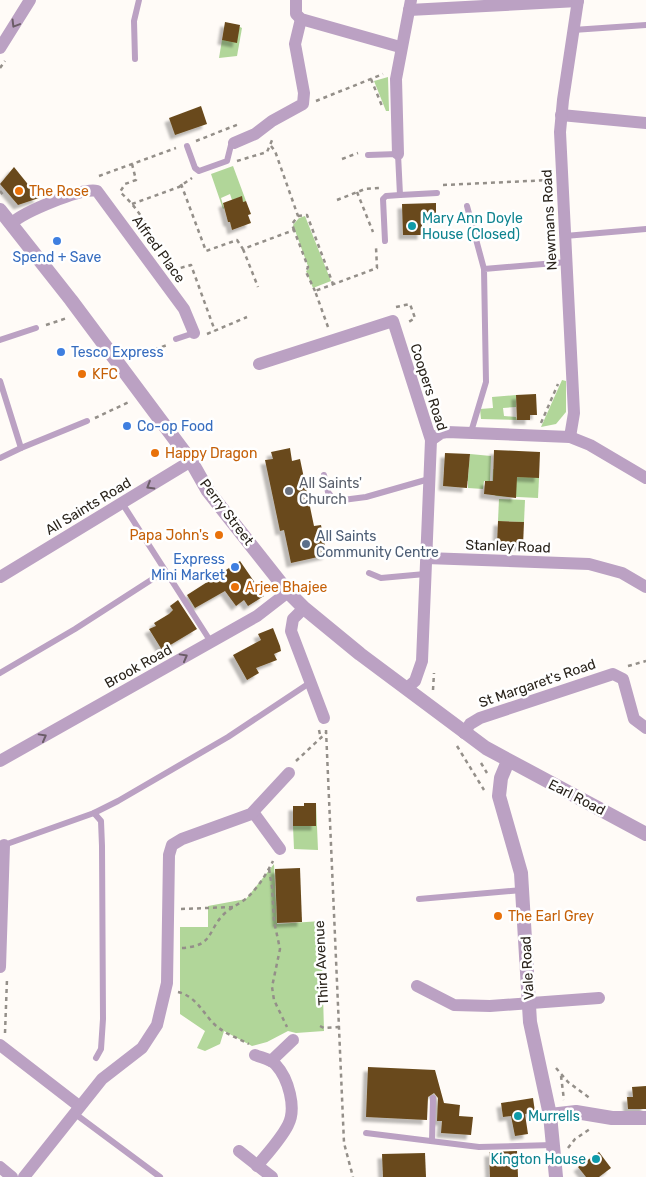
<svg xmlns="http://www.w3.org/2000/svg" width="646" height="1177" viewBox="0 0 646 1177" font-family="Rubik,sans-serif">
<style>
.green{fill:#b1d699}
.building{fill:#694a1b;filter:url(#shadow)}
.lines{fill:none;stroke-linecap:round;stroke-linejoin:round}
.path{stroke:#948f89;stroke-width:2.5;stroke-dasharray:4 4;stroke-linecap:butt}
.service{stroke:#bba1c3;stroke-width:6}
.minor{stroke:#bba1c3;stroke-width:12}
.tertiary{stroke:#bba1c3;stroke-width:14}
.oneway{stroke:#6b5c67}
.food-dot{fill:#e8710a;stroke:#fff;stroke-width:2}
.culture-dot{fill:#0f9aa8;stroke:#fff;stroke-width:2}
.shop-dot{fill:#3f7fe0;stroke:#fff;stroke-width:2}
.worship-dot{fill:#6b7280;stroke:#fff;stroke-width:2}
.service-dot{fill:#5c6f8a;stroke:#fff;stroke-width:2}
.labels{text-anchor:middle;stroke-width:5;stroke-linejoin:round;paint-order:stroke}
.food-label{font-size:14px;fill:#c56008;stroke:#fff;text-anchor:start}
.culture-label{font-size:14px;fill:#0d838f;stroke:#fff;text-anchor:start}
.street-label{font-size:14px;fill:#2a241c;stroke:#fff}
.shop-label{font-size:14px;fill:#366cbe;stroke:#fff;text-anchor:start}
.worship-label{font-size:14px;fill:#5b616d;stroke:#fff;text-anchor:start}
.service-label{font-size:14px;fill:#4e5e75;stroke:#fff;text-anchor:start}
</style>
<defs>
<filter id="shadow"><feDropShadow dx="-4.5" dy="4.5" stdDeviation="1" flood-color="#0004"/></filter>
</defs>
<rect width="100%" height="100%" fill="#fffbf7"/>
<g class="green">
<path d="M240 27 242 28 237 56 219 58 222 40Z"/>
<path d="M388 77 389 111H386L374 81Z"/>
<path d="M233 166 246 201 243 202 241 197 232 200 230 194 221 198 224 208 223 209 211 174Z"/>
<path d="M305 216 331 281 313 288 306 271 309 269 293 225 299 218Z"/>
<path d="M562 380 566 381V412L556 424 541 427Z"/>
<path d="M516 395V407L503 408 504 416 516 417 517 420 481 419 480 409 493 408 492 397Z"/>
<path d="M470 454 491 456 490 481H484L483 489 468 488V481H461L462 476 468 477Z"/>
<path d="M493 469 539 478 538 498 496 496 492 492Z"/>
<path d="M499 499 525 500 524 522 498 521Z"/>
<path d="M316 803 318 850 294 849 293 826H316Z"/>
<path d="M274 864 277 924 321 921 324 1031 296 1033 288 1031 267 1042 252 1046 224 1031 220 1044 205 1051 197 1048 205 1031 180 1014V927H208V906L246 899Z"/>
</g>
<g class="building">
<path d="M225 22 240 25 237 43 222 40Z"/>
<path d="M201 106 207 124 175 135 169 118Z"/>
<path d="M14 167 39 198 18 205 0 184Z"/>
<path d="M242 196 243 202 246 201 251 214 248 215 251 223 232 230 230 222H228L223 203Z"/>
<path d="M436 203V217L422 218V235H403L402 204Z"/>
<path d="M536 394 537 415H530V420H517L516 395Z"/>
<path d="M290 448 292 461 300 459 314 526 321 525 327 555 291 563 284 530 280 531 265 460 273 459 271 452Z"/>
<path d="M494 450 540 452 539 478 517 477 516 498 484 494 485 481H493Z"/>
<path d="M445 453 470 454 467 488 443 486Z"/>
<path d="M498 521 524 522 523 546 497 545Z"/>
<path d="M240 561 264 596 248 606 244 600 236 606 225 591 195 608 187 595Z"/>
<path d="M178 600 197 629 162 650 149 629 156 626 154 623 169 614 173 610 170 606Z"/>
<path d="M273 628 280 646 281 651 274 654 277 660 256 668 259 673 247 680 233 655 261 640 258 634Z"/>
<path d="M304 803H316V826H293V806H304Z"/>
<path d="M300 868 302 922 277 923 275 869Z"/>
<path d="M368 1067 435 1070 444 1103 460 1105 459 1116 473 1117 471 1135 441 1133 442 1121H437L438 1098 434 1093 428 1097 427 1120 366 1117Z"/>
<path d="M646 1086V1109H628L627 1097H633L632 1087Z"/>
<path d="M533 1098 535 1112 525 1114 528 1134 515 1136 511 1116 503 1117 501 1103Z"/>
<path d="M517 1151 518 1177H490L489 1152Z"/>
<path d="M599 1152 611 1168 599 1177H586L578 1167Z"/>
<path d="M425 1153 426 1177H383L382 1154Z"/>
</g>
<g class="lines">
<g class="path">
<path d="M0 68 5 61"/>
<path d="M371 79 382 106"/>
<path d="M316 101 383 74"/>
<path d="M196 141 239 124"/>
<path d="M271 146 275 151 298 216 292 224 294 230"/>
<path d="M342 159 358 153"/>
<path d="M237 161 267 152 273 138"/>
<path d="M132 164 136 180 125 184 120 192C137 207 149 226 157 248"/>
<path d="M99 176 176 148"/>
<path d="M181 184 206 251 237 240 243 249 294 230 308 267 306 272 315 291"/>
<path d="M443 185 550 180"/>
<path d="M0 191 4 196"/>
<path d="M357 192 373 232"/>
<path d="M337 200 365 189 379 188"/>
<path d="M132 204 179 187 192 178"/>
<path d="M298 216 307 215 333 284"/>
<path d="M243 249 258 287"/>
<path d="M173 270 191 265 215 331"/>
<path d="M396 307 410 304 415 318 407 323"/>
<path d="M46 325 67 318"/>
<path d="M328 327 315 291 377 268 376 247"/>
<path d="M207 334 247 317"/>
<path d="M132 358 167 345"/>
<path d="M95 418 129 402"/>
<path d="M541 423 558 384"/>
<path d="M628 666 646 661"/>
<path d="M433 690 434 673"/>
<path d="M319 730 321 739"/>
<path d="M326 730 344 1143 353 1177"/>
<path d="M457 746 484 790"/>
<path d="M296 761 326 733"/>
<path d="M481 763 487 773"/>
<path d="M269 869 272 887 274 921 280 949 272 987 274 1000 287 1027"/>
<path d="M181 909 233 907"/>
<path d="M182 948C214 946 207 931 224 914 231 907 242 903 249 896 259 886 267 873 273 861"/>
<path d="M178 992C195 996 202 1011 213 1023 223 1033 237 1038 249 1044"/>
<path d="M320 1026 324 1028 339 1027"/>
<path d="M5 1033 7 979"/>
<path d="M556 1068 568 1082 591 1099"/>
<path d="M561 1076 564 1100"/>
<path d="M568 1148 575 1139 590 1129"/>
</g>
<g class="service">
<path d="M573 30 646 25"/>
<path d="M135 59 134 21 139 0"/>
<path d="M187 146 195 168 199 171 227 161 231 145 234 143"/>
<path d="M368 155 398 154 400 195 386 196 383 199 385 241"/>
<path d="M400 195 437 193"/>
<path d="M467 206 484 269"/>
<path d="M565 236 646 229"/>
<path d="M176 339 194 333"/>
<path d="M0 340 36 328"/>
<path d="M0 381 21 448 87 421"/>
<path d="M471 432 486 382 484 269 567 262"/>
<path d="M0 458 21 448"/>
<path d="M324 475 328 492 335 501 366 497 429 479"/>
<path d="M122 503 211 642"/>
<path d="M369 573 381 578 425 574"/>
<path d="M0 673 75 629 165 571"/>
<path d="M94 813 101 821 102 846 103 1019 101 1049 96 1058"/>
<path d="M4 845 94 813 118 801 228 737 311 682"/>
<path d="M419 899 522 890"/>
<path d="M74 1113 160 1177"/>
<path d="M366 1133 479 1147 553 1145"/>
<path d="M432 1141 433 1098"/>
</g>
<g class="minor">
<path d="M296 0V14L301 19 400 47"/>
<path d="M409 10 578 1"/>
<path d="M0 48 30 0"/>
<path d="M561 115 646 123"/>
<path d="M234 143 255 134 272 121 303 104 304 93 295 44 301 19"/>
<path d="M398 154 396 79 411 0"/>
<path d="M12 223C24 212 82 187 97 191L184 309 194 333"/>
<path d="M259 364 393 321 431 440 422 661 415 681 407 688"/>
<path d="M570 437 574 413 560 132 563 100 578 0"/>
<path d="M431 440 441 433 447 432 570 437 590 445 646 478"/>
<path d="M426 558 589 564 622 573 646 587"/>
<path d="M0 577 191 461"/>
<path d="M304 608 293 619 291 631 324 718"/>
<path d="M464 733 470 724 480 718 613 674 623 679 634 719 646 728"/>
<path d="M0 761 257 616 288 592"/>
<path d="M253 812 280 849"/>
<path d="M0 967 4 845"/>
<path d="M417 986 454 1005 490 1006 599 998"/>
<path d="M0 1045 79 1106"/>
<path d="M255 1055C262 1058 271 1059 276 1065 288 1078 297 1108 288 1125 281 1139 268 1153 257 1166"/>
<path d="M271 1061 293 1040"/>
<path d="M239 1151 272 1177"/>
<path d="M0 1167 12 1177"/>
<path d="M24 1177 102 1079 142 1048 157 1025 167 983 169 855 172 845 182 839 251 814 289 773"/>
</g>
<g class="tertiary">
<path d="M0 210 71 300 191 461 208 491 288 592 304 608 360 654 486 748 646 834"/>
<path d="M508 761 501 778 499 796 521 873 530 1022 550 1115 556 1177"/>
<path d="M550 1115 576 1112 612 1118H646"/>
</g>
</g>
<defs><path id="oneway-chevron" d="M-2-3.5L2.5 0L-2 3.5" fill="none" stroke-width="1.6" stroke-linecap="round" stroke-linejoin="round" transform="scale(1.25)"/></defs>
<g class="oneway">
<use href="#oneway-chevron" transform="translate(15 24) rotate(121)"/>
<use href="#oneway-chevron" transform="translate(150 486) rotate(149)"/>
<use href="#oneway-chevron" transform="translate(184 657) rotate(-29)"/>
<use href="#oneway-chevron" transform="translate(43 737) rotate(-29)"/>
</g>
<g class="food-dot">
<circle cx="19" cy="191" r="5"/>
<circle cx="82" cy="374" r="5"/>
<circle cx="155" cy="453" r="5"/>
<circle cx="219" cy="535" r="5"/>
<circle cx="235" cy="587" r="5"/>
<circle cx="498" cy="916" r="5"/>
</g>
<g class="culture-dot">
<circle cx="412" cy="226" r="5"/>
<circle cx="518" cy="1116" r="5"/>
<circle cx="596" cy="1159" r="5"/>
</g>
<g class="shop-dot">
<circle cx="57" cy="241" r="5"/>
<circle cx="61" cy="352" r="5"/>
<circle cx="127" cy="426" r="5"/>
<circle cx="235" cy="567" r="5"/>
</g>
<circle class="worship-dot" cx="289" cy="491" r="5"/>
<circle class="service-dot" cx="306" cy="544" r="5"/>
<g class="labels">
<g class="food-label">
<text x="29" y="196">The Rose</text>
<text x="92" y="379">KFC</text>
<text x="165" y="458">Happy Dragon</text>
<text x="209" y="540" text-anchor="end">Papa John's</text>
<text x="245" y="592">Arjee Bhajee</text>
<text x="508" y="921">The Earl Grey</text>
</g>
<g class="culture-label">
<text x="422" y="223">Mary Ann Doyle<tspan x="422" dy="16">House (Closed)</tspan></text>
<text x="528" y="1121">Murrells</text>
<text x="586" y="1164" text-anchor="end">Kington House</text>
</g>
<g class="street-label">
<text transform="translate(549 220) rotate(-93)" y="5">Newmans Road</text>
<text transform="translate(159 249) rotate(54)" y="5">Alfred Place</text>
<text transform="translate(429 387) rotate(72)" y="5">Coopers Road</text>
<text transform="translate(88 506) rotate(-31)" y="5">All Saints Road</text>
<text transform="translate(227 512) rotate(53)" y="5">Perry Street</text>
<text transform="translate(508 546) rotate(2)" y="5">Stanley Road</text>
<text transform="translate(138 666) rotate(-29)" y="5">Brook Road</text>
<text transform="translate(537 683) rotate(-19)" y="5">St Margaret's Road</text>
<text transform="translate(577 797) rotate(27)" y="5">Earl Road</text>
<text transform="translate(321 963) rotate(-93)" y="5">Third Avenue</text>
<text transform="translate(527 968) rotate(-93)" y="5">Vale Road</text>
</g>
<g class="shop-label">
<text x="57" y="262" text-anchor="middle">Spend + Save</text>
<text x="71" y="357">Tesco Express</text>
<text x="137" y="431">Co-op Food</text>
<text x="225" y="564" text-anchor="end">Express<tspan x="225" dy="16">Mini Market</tspan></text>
</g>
<g class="worship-label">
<text x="299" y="488">All Saints'<tspan x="299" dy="16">Church</tspan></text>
</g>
<g class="service-label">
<text x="316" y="541">All Saints<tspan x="316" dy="16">Community Centre</tspan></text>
</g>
</g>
</svg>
